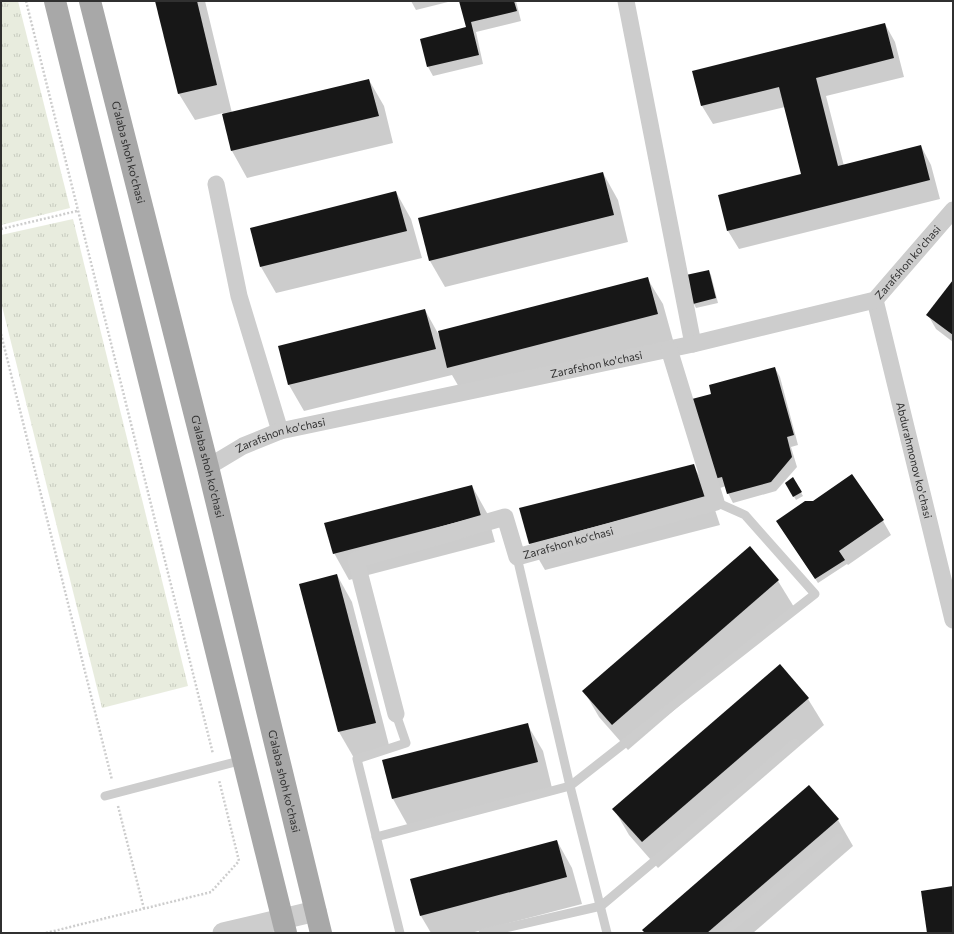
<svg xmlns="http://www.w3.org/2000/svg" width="954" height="934" viewBox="0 0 954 934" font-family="Commissioner,sans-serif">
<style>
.grass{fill:url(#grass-tufts)}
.shadow{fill:#0003}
.building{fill:#171717}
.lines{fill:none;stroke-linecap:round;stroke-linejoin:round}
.path{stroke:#cdcdcd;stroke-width:2.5;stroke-dasharray:2 2;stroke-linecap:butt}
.service{stroke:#cdcdcd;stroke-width:9}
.minor{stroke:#cdcdcd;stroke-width:17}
.tertiary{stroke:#cdcdcd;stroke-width:21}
.primary{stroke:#a8a8a8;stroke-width:22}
.labels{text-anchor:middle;stroke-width:4;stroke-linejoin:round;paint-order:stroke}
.street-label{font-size:11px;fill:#303030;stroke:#fff}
</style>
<defs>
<pattern id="grass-tufts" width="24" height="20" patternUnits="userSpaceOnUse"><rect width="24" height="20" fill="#e8ecde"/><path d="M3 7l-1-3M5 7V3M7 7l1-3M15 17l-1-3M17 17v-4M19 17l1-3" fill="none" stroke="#c7cbbf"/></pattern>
</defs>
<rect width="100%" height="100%" fill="#fff"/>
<g class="grass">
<path d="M1 1H18L70 208 1 225Z"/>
<path d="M73 219 188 686 102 708 1 302V235Z"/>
</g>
<g class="shadow">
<path d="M156 1H205L232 113 369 80 384 106 393 143 247 178 232 151 223 113 195 120 179 94Z"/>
<path d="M411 1H452L416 10Z"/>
<path d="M461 1H516L521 21 476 32 483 64 433 76 428 67 467 28Z"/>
<path d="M885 24 895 42 904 77 826 96 844 166 921 146 931 165 940 199 739 249 728 231 802 175 785 107 713 124 702 106 693 72Z"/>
<path d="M603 173 618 200 628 242 445 287 430 261 420 219Z"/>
<path d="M396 192 411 219 422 258 276 293 261 267 251 229Z"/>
<path d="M709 271 711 275 718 303 696 308 694 304Z"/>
<path d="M647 278 663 304 673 340 463 394 452 375 304 411 289 385 279 347 425 310 440 337Z"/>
<path d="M953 281V342L936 329 928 315Z"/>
<path d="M775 368 780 377 798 445 791 447 797 467 776 491 733 503 728 493 726 486 720 488 715 479 713 394Z"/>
<path d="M693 465 709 492 720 525 545 570 530 544 520 509Z"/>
<path d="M851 475 883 521 891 535 848 565 847 564 818 583 780 526Z"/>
<path d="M793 479 803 496 796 500 786 483Z"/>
<path d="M472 486 487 513 495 542 349 580 334 553Z"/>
<path d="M750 548 778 581 794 607 628 750 599 717 584 691Z"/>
<path d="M337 575 352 602 390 749 354 758 339 732Z"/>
<path d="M780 665 808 699 824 725 658 868 629 835 614 809Z"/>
<path d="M527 724 543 751 552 788 408 826 393 799 383 761Z"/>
<path d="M838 820 853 846 753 933H645L643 930Z"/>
<path d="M557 841 572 868 582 904 471 933H431L421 916 411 880Z"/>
</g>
<g class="building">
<path d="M155 1H197L217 85 178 94Z"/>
<path d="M459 1H514L517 11 471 22 479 55 427 67 420 39 466 27Z"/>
<path d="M885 23 894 58 816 78 838 166 921 145 930 180 727 231 718 195 801 174 779 87 701 106 692 71Z"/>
<path d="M369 79 379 116 231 151 222 114Z"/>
<path d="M603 172 614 215 429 261 418 218Z"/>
<path d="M396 191 407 231 260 267 250 228Z"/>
<path d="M709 270 716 298 693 304 686 275Z"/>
<path d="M648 277 658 314 447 368 438 331Z"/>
<path d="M953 280V335L926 315Z"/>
<path d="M425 309 436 349 288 385 278 346Z"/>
<path d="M775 367 794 435 787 437 792 457 771 482 727 494 722 477 714 479 692 399 711 394 709 385Z"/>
<path d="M694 464 705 498 529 544 519 508Z"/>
<path d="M852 474 884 520 839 551 845 560 815 579 776 521 805 501H813Z"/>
<path d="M793 477 802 492 793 497 785 483Z"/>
<path d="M472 485 481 516 333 554 324 523Z"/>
<path d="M750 546 779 580 612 725 582 691Z"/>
<path d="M337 574 376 723 338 732 299 584Z"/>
<path d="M780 664 809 698 642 842 612 809Z"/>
<path d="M528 723 538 762 392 799 382 760Z"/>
<path d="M809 785 839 819 707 933H645L642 930Z"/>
<path d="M557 840 567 877 420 916 410 879Z"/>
<path d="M953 886V933H927L921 891Z"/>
</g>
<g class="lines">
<g class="path">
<path d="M26 1 213 754"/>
<path d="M1 229 77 211"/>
<path d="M1 334 112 780"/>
<path d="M118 806 144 909"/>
<path d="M46 933 211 892 239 861 219 780"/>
</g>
<g class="service">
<path d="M517 557 570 786 607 933"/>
<path d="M396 714 406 743 357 759 400 933"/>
<path d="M105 796 243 760"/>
<path d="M376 837 570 786 815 594 745 515 716 502"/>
<path d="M483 933 601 906 795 743"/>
<path d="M724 933 839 838"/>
</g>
<g class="minor">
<path d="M626 1 693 344"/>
<path d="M216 184 239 296 280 431"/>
<path id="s1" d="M875 300 953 620"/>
<path id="s2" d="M208 467 243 446 280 431 693 344 875 300 953 210"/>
<path id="s3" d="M396 714 356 560 505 517 517 557 716 502 669 349"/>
</g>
<path class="tertiary" d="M223 933 316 911"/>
<g class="primary">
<path d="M55 1 286 933"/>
<path id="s4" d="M90 1 208 467 321 933"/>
</g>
</g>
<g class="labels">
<g class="street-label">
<text dy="4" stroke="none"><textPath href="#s4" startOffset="156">G'alaba shoh ko'chasi</textPath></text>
<text dy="4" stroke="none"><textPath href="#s2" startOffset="740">Zarafshon ko'chasi</textPath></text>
<text dy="4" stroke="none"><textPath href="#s2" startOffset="404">Zarafshon ko'chasi</textPath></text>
<text dy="4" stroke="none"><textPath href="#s2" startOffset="80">Zarafshon ko'chasi</textPath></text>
<text dy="4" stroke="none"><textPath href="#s1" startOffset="165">Abdurahmonov ko'chasi</textPath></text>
<text dy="4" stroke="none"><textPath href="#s4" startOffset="480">G'alaba shoh ko'chasi</textPath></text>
<text dy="4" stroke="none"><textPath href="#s3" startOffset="409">Zarafshon ko‘chasi</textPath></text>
<text dy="4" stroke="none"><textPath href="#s4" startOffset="804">G'alaba shoh ko'chasi</textPath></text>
</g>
</g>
<rect width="954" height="934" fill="none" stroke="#303030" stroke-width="4"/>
</svg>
